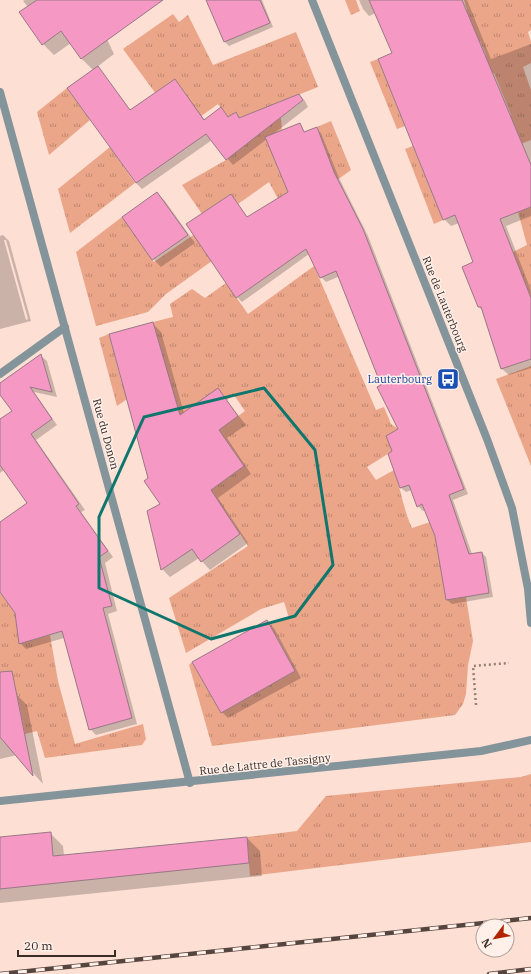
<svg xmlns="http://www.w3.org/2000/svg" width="531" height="974" viewBox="0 0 531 974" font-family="'IBM Plex Serif',serif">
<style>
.grass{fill:url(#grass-tufts)}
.shadow{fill:#0003;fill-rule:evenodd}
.building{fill:#f598c3;stroke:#997886}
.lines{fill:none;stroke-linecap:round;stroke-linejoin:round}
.path{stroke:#947e75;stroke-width:2.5;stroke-dasharray:2 3;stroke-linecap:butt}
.minor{stroke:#84949b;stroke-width:8}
.tertiary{stroke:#84949b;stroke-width:8}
.rail-casing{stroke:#56453e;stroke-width:4.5}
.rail{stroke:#fff0ea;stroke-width:3;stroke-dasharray:9;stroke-linecap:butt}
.marked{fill:none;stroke:#0f766e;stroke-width:3;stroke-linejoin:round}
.labels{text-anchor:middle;stroke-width:3;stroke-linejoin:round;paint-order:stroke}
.street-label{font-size:11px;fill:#392b25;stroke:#fff0ea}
.transit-label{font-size:11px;fill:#164399;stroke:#fff0ea;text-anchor:end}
</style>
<defs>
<pattern id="grass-tufts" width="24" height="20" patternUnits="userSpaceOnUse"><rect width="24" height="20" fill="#eba68a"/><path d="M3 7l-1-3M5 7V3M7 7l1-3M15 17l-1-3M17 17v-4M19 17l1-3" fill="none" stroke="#bf8771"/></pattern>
</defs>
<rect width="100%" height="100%" fill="#fddfd3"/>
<g class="grass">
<path d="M345 0H356L360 11 351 15Z"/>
<path d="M464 0H531V30L528 32 531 42V63L523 67 531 90V140L495 154 479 128 511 115 494 73 462 86 456 67 486 55 480 41 439 58 417 30 467 10Z"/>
<path d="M173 14 179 22 188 15 213 65 296 32 318 87 240 118 236 112 228 117 218 104 176 134 186 94 175 80 156 94 123 49Z"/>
<path d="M378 59 405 126 397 129 370 62Z"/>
<path d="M67 88 90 120 49 155 37 112Z"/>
<path d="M281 118 282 131 275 160 279 172 282 171 290 190 334 172 317 127 331 121 351 170 287 216 269 182 238 204 231 194 202 214 182 185 226 160 249 142 243 126 258 128Z"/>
<path d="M413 146 443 220 434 224 405 149Z"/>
<path d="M110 147 135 183 70 233 58 189Z"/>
<path d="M531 207V302L513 252 527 245 518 212Z"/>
<path d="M122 217 154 262 199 231 230 248 166 294 148 312 96 326 76 252Z"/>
<path d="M314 266 376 410 384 407 391 424 397 428 405 443 367 467 376 480 394 470C401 490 403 508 412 528L430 522 466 597 473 641 468 665 466 694 463 704 455 715 212 746 189 665 192 662 221 712 295 671 277 637 266 626 289 618 284 602 261 609 186 653 169 598 248 546 211 490 244 466 219 430 245 411 234 395 184 430 166 372 117 406 99 338 109 334 122 384 166 372 153 322 173 317 170 304 192 289 205 298 226 283 248 314Z"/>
<path d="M531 366V466L496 379Z"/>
<path d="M0 592 23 624 19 643 50 635 58 681 75 744 143 724 146 739 142 745 45 758 37 731 25 734 17 694 0 697Z"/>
<path d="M531 774V842L250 876 247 837 297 831 326 796 521 777Z"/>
</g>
<g class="shadow">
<path d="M25 0H132L97 18 114 54 97 67 130 110 175 81 205 120 221 109 229 118 236 113 241 118 299 95 305 101 308 107 272 135 300 125 306 133 316 129 321 133 339 178 368 236 468 494 453 500 472 554 482 553 486 557 493 597 452 604 447 600 436 535 426 510 423 511 418 506 412 490 406 492 401 488 390 454 394 452 400 429 340 276 326 282 321 277 309 254 242 302 237 297 231 195 248 218 289 192 267 139 233 165 212 140 142 189 136 183 93 70 81 58 71 43 54 55 43 44 28 7 23 1Z"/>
<path d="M207 0H262L273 27 229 46 225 42Z"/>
<path d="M359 0H467L491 59 531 44V216L506 226 531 290V368L509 375 502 369 483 311 479 307 474 262 459 223 451 226 444 219 394 53 376 13 369 16 363 9Z"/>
<path d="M157 193 165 201 195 243 161 267 153 259Z"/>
<path d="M3 235 9 241 31 321 0 329V236ZM4 240H6L28 319 26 320Z"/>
<path d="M153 324 161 332 184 413 218 390 246 425 227 438 251 474 218 498 248 543 210 570 199 558 170 577 162 569 148 512 162 504 149 478Z"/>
<path d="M41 356 47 361 57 397 34 392 57 425 36 440 85 510 81 512 113 557 105 563 117 611 108 614 137 724 96 735 90 729 64 638 26 649 20 643 16 612 0 590V523L28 503 5 469 0 473V421L13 411 0 394V385Z"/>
<path d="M267 622 274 628 301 678 228 718 222 712Z"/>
<path d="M16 694 27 705 43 784 17 755 0 759V698Z"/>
<path d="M50 833 63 846 64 856 247 838 260 851 262 876 0 903V838Z"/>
</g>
<g class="building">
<path d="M37 0H163L81 59 61 31 42 45 19 12Z"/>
<path d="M206 0H260L270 23 224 42Z"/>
<path d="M369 0H462L531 165V207L500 219 531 298V359L501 369 481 307H478L462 267 473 262 455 215 443 220 378 59 392 53Z"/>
<path d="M98 66 130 110 175 79 204 120 221 107 228 117 236 112 239 118 299 94 303 100 226 160 206 134 136 183 67 88Z"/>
<path d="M300 123 304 132 317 127 334 172 363 229 464 489 449 495 469 554 482 552 489 593 446 600 435 536 422 504 417 507 409 485 400 488 388 454 392 451 386 436 398 429 377 387 381 385 336 271 320 278 306 249 236 298 186 224 231 194 247 217 288 192 265 137Z"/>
<path d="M157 192 188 235 152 260 122 217Z"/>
<path d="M153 322 180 415 218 388 238 416 219 430 244 466 211 490 240 534 201 562 192 549 161 570 147 511 160 504 144 481 148 478 109 334Z"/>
<path d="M41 354 52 392 30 387 52 419 31 434 79 504 76 506 108 551 99 557 112 606 103 608 132 718 89 730 62 631 19 644 15 613 0 592V522L27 503 0 465V419L12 411 0 395V383Z"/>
<path d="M267 620 295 671 221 713 192 662Z"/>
<path d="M12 671 33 776 0 737V672Z"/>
<path d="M51 832 53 856 247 837 249 863 0 889V837Z"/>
</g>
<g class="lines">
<path class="path" d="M476 705 473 666 509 663"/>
<g class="minor">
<path d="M0 92 190 783"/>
<path d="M0 374 65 327"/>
<path d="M0 801 481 751 531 740"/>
</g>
<path class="tertiary" d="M312 0 487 439 512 508 528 589 531 623"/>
<g class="rail-casing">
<g id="rail">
<path d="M0 974 531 918"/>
<path d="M489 974 531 969"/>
</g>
</g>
<use href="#rail" class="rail"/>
</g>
<path class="marked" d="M264 388 315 450 333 565 295 616 211 639 99 588V517L144 417Z"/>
<defs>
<g id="bus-square" transform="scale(1.15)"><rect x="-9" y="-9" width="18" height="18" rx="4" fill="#1a4fb4" stroke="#fff0ea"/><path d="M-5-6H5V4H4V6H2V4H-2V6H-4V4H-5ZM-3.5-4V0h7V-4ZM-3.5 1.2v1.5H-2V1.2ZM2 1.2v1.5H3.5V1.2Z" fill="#fff"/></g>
</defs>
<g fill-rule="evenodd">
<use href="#bus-square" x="448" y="379"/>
</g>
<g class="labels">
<g class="street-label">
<text transform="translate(445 304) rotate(68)" y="4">Rue de Lauterbourg</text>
<text transform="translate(106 434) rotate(75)" y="4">Rue du Donon</text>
<text transform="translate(265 764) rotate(-6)" y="4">Rue de Lattre de Tassigny</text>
</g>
<g class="transit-label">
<text x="432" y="383">Lauterbourg</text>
</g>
</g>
<g transform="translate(495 938) rotate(238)"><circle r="19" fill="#fff0ea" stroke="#b0a19b"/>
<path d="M0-3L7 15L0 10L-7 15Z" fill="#b02400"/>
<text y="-6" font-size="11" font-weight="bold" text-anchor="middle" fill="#392b25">N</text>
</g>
<path d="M18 950v6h97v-6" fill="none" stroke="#392b25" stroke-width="2"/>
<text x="24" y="950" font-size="12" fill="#392b25" stroke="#fff0ea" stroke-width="3" paint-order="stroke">20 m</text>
</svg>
